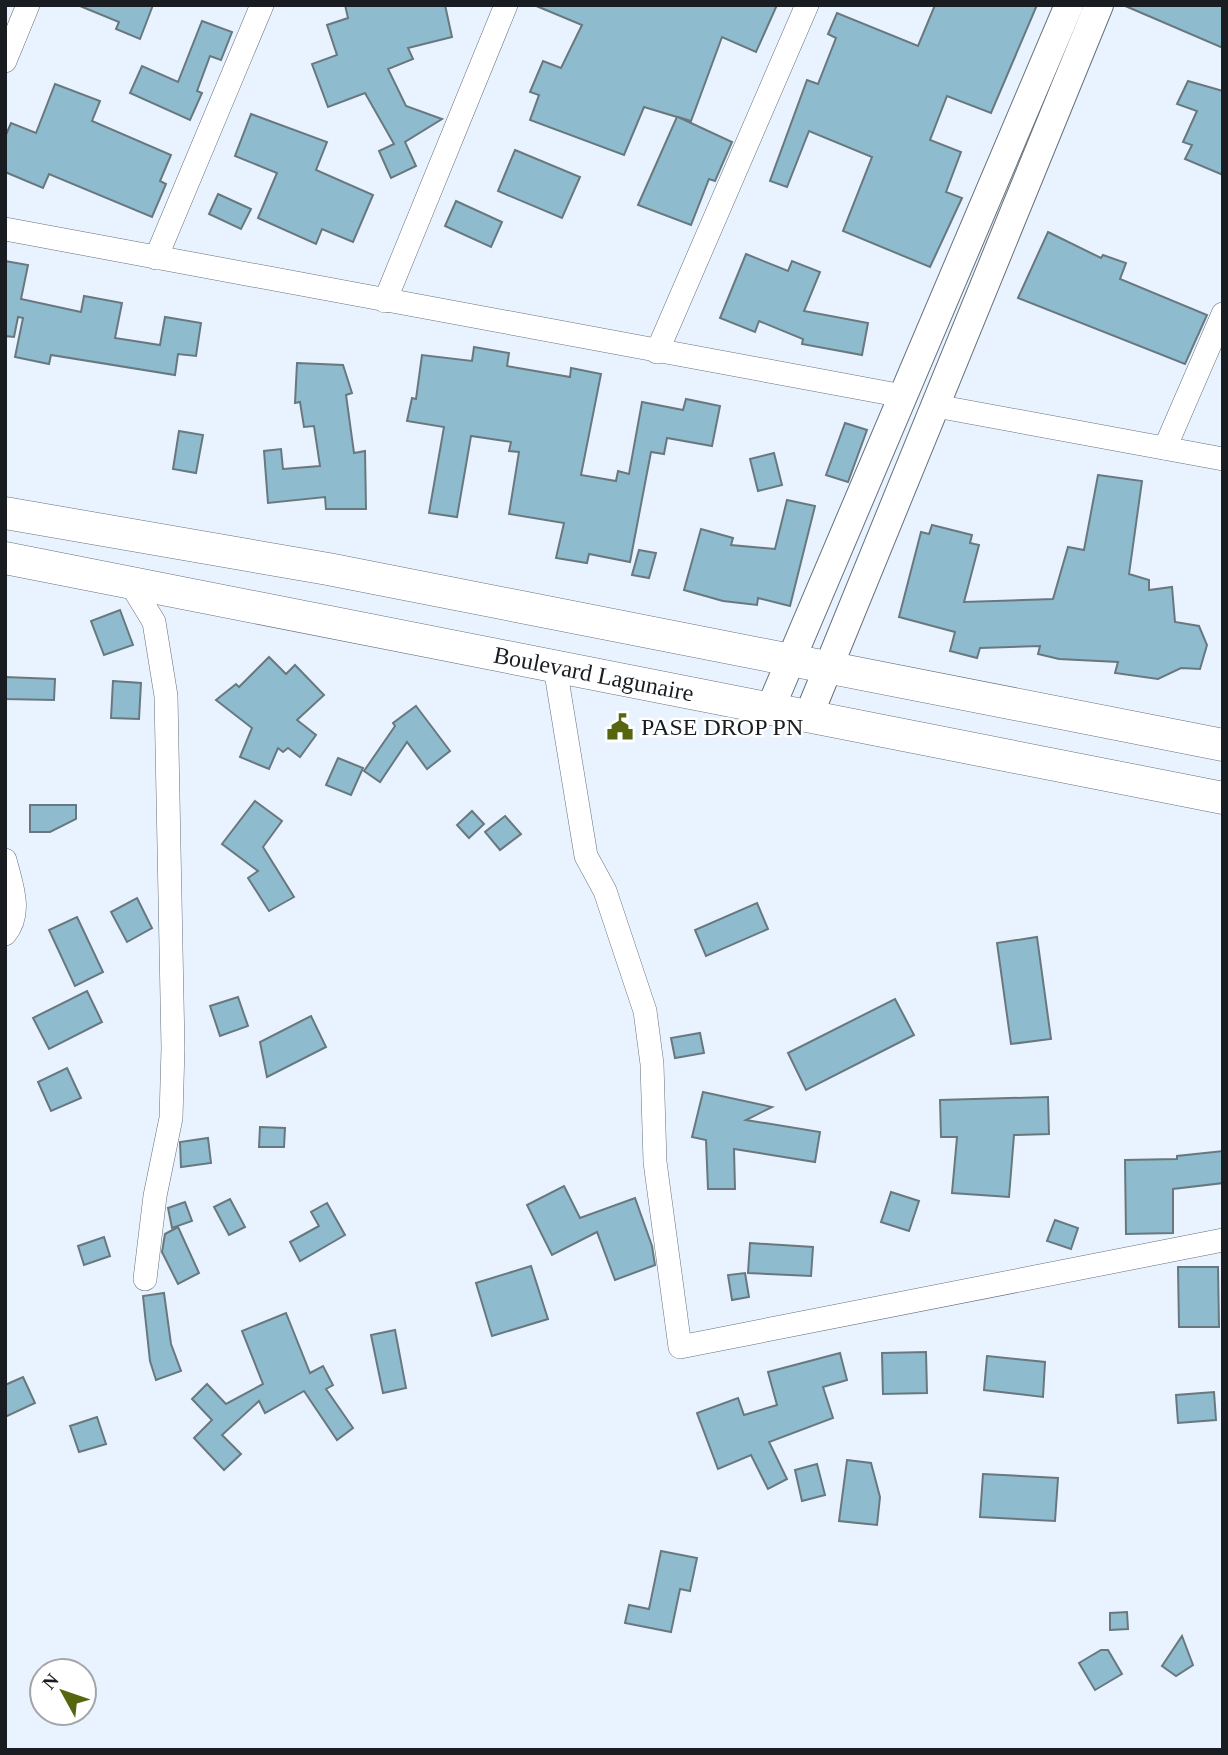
<svg xmlns="http://www.w3.org/2000/svg" width="1228" height="1755" viewBox="0 0 1228 1755" font-family="Georgia,serif">
<style>
.building{fill:#8ebcce;stroke:#69787e;stroke-width:2}
.lines{fill:none;stroke-linecap:round;stroke-linejoin:round}
.minor-casing{stroke:#67717b;stroke-width:24}
.tertiary-casing{stroke:#67717b;stroke-width:30}
.secondary-casing{stroke:#67717b;stroke-width:33}
.minor{stroke:#fff;stroke-width:23}
.tertiary{stroke:#fff;stroke-width:28}
.secondary{stroke:#fff;stroke-width:32}
.labels{text-anchor:middle;stroke-width:5;stroke-linejoin:round;paint-order:stroke}
.street-label{font-size:24px;fill:#191d21;stroke:#fff}
.poi-label{font-size:24px;fill:#191d21;stroke:#fff;text-anchor:start}
</style>
<rect width="100%" height="100%" fill="#e8f3ff"/>
<g class="building">
<path d="M153 5 140 39 116 29 119 22 80 6Z"/>
<path d="M345 5H445L452 37 408 48 413 59 388 69 406 106 442 119 405 142 416 166 391 178 379 151 394 144 365 93 328 107 312 64 337 55 327 25 348 18Z"/>
<path d="M534 5H777L756 52 722 37 691 121 678 117 732 142 715 181 709 179 691 225 638 205 677 117 644 107 624 155 530 120 539 95 530 92 543 61 561 68 582 25Z"/>
<path d="M935 5H1037L991 113 947 96 930 140 961 152 946 192 962 198 930 267 843 231 872 157 809 131 787 187 770 181 807 80 818 84 836 38 828 34 837 13 918 46Z"/>
<path d="M1123 5H1223V48Z"/>
<path d="M202 21 232 32 221 60 210 56 197 91 202 93 190 120 130 93 142 66 178 82Z"/>
<path d="M1188 81 1223 91V175L1185 159 1192 145 1183 142 1197 111 1177 104Z"/>
<path d="M55 84 100 101 92 121 171 155 160 181 166 184 152 217 49 174 43 188 5 172V137L11 123 36 133Z"/>
<path d="M251 114 327 142 316 170 373 195 353 242 322 229 316 244 258 218 277 173 235 156Z"/>
<path d="M515 150 580 177 562 218 498 191Z"/>
<path d="M218 194 251 209 241 229 209 214Z"/>
<path d="M456 201 502 222 491 247 445 226Z"/>
<path d="M1048 232 1101 258 1103 255 1126 263 1120 279 1207 315 1185 364 1018 298Z"/>
<path d="M746 254 788 271 792 261 820 272 804 311 868 323 862 355 802 344 803 339 759 321 755 332 720 318Z"/>
<path d="M5 261 28 265 21 299 81 312 84 296 122 303 115 338 160 345 165 317 201 323 196 356 178 354 175 375 51 355 49 364 15 357 23 318 18 317 14 337 5 336Z"/>
<path d="M474 347 509 353 507 366 570 377 571 368 601 374 581 475 616 481 618 471 629 474 642 402 683 410 686 399 720 406 712 446 667 438 664 454 651 452 630 562 589 554 587 563 556 558 564 523 509 514 519 452 509 451 511 442 471 436 457 517 429 513 444 427 407 421 412 398 416 399 422 355 472 361Z"/>
<path d="M297 363 343 365 352 393 346 395 354 453 365 451 366 509H326L325 497 268 503 264 451 281 449 283 469 320 466 314 426 304 427 300 402 295 403Z"/>
<path d="M845 423 867 430 848 482 826 475Z"/>
<path d="M179 431 203 435 196 473 173 469Z"/>
<path d="M774 453 782 485 758 491 750 459Z"/>
<path d="M1098 475 1142 481 1129 574 1149 580V590L1172 587 1175 622 1199 626 1207 645 1200 669 1181 668 1158 679 1115 673 1118 662 1059 659 1038 654 1040 646 980 648 977 658 950 651 955 632 899 617 921 532 929 534 932 525 972 535 970 543 979 545 964 602 1053 599 1068 547 1084 550Z"/>
<path d="M787 500 815 506 790 606 758 598 757 605 723 601 684 590 701 529 733 538 731 545 775 549Z"/>
<path d="M639 550 656 553 649 578 632 575Z"/>
<path d="M120 610 133 645 104 655 91 621Z"/>
<path d="M269 657 286 674 295 665 324 695 297 720 316 735 300 757 288 748 283 752 278 748 269 769 240 757 252 728 216 700 236 684 239 687Z"/>
<path d="M5 677 55 679 54 700 5 699Z"/>
<path d="M113 681 141 683 139 719 111 718Z"/>
<path d="M416 706 450 751 427 769 407 742 380 782 364 771 395 726 393 723Z"/>
<path d="M338 758 363 768 351 795 326 785Z"/>
<path d="M255 801 282 821 263 847 294 897 269 911 248 878 258 871 222 844Z"/>
<path d="M30 805H76V819L50 832H30Z"/>
<path d="M472 811 484 824 469 838 457 825Z"/>
<path d="M505 816 521 834 500 850 485 832Z"/>
<path d="M137 898 152 928 127 942 111 912Z"/>
<path d="M757 903 768 929 706 956 695 930Z"/>
<path d="M77 917 103 972 75 986 49 930Z"/>
<path d="M1037 937 1051 1039 1011 1044 997 943Z"/>
<path d="M87 991 102 1022 49 1049 33 1018Z"/>
<path d="M238 997 248 1026 220 1036 210 1006Z"/>
<path d="M895 999 914 1035 806 1090 788 1053Z"/>
<path d="M311 1016 326 1047 267 1077 260 1042Z"/>
<path d="M700 1033 704 1053 675 1058 671 1038Z"/>
<path d="M67 1068 81 1098 51 1111 38 1082Z"/>
<path d="M703 1092 772 1107 746 1120 820 1132 815 1162 734 1149 735 1189H708L706 1140 692 1137Z"/>
<path d="M1048 1097 1049 1134 1014 1135 1009 1197 952 1193 957 1137H941L940 1100Z"/>
<path d="M260 1127 285 1128 284 1147H259Z"/>
<path d="M208 1138 211 1163 181 1167 180 1142Z"/>
<path d="M1223 1151V1183L1173 1189V1233L1126 1234 1125 1160 1177 1159V1156Z"/>
<path d="M564 1186 580 1218 635 1198 652 1246 655 1265 615 1280 597 1232 552 1255 527 1205Z"/>
<path d="M891 1192 919 1201 909 1231 881 1222Z"/>
<path d="M230 1199 245 1227 229 1235 214 1207Z"/>
<path d="M185 1202 192 1221 172 1228 168 1208Z"/>
<path d="M327 1203 345 1235 300 1261 290 1242 319 1226 311 1212Z"/>
<path d="M1055 1220 1078 1228 1071 1249 1047 1241Z"/>
<path d="M178 1227 199 1273 178 1284 162 1252 165 1234Z"/>
<path d="M104 1237 110 1256 84 1265 78 1246Z"/>
<path d="M750 1243 813 1247 811 1276 748 1273Z"/>
<path d="M531 1266 548 1319 492 1336 476 1283Z"/>
<path d="M1178 1267H1218L1219 1327H1179Z"/>
<path d="M745 1273 749 1297 732 1300 728 1275Z"/>
<path d="M164 1293 171 1344 181 1371 156 1380 150 1361 143 1296Z"/>
<path d="M286 1313 310 1373 323 1366 333 1385 326 1389 353 1428 337 1440 304 1391 265 1413 259 1401 222 1435 241 1454 224 1470 194 1438 212 1420 192 1399 207 1384 226 1404 263 1384 242 1331Z"/>
<path d="M395 1330 406 1388 383 1393 371 1335Z"/>
<path d="M926 1352 927 1393 883 1394 882 1353Z"/>
<path d="M840 1353 847 1380 823 1387 833 1418 769 1442 787 1479 768 1489 751 1455 718 1469 697 1413 738 1398 744 1415 777 1405 768 1372Z"/>
<path d="M987 1356 1045 1362 1043 1397 984 1390Z"/>
<path d="M23 1377 35 1403 5 1417V1385Z"/>
<path d="M1214 1392 1216 1420 1178 1423 1176 1395Z"/>
<path d="M97 1417 106 1444 79 1452 70 1426Z"/>
<path d="M847 1460 871 1463 880 1497 877 1525 839 1521Z"/>
<path d="M817 1464 825 1495 802 1501 795 1470Z"/>
<path d="M983 1474 1058 1478 1055 1521 980 1517Z"/>
<path d="M661 1551 697 1558 690 1591 680 1589 671 1632 625 1623 629 1605 649 1609Z"/>
<path d="M1127 1612 1128 1629 1110 1630V1613Z"/>
<path d="M1182 1636 1193 1665 1176 1676 1162 1666Z"/>
<path d="M1101 1650H1108L1122 1674 1095 1690 1079 1663Z"/>
</g>
<g class="lines">
<g class="minor-casing">
<g id="minor">
<path d="M5 61 28 5"/>
<path d="M5 229 903 396"/>
<path d="M156 258 262 5"/>
<path d="M385 301 506 5"/>
<path d="M657 352 807 5"/>
<path d="M936 406 1223 459"/>
<path d="M1165 448 1223 314"/>
<path d="M129 581 154 622 166 696 173 1048 171 1118 155 1196 145 1279"/>
<path d="M555 667 586 856 605 891 645 1011 652 1064 655 1162 680 1347 1223 1240"/>
<path d="M5 860C11 884 23 913 5 934"/>
</g>
</g>
<g class="tertiary-casing">
<g id="tertiary">
<path d="M770 709 1069 5"/>
<path d="M808 717 1099 5"/>
</g>
</g>
<g class="secondary-casing">
<g id="secondary">
<path d="M5 513 328 569 1223 745"/>
<path id="s1" d="M5 558 1223 798"/>
</g>
</g>
<use href="#minor" class="minor"/>
<use href="#tertiary" class="tertiary"/>
<use href="#secondary" class="secondary"/>
</g>
<defs>
<g id="civic-bare" transform="scale(2.1)"><path d="M-.6-6.5H3V-4.5H.6V-3L4-1V1h2V6H-6V1h2V-1L-.6-3ZM-1.2 2.5V6h2.4V2.5Z" fill="#56660f" stroke="#fff" stroke-width="2.5" paint-order="stroke"/></g>
</defs>
<g fill-rule="evenodd">
<use href="#civic-bare" x="620" y="727"/>
</g>
<g class="labels">
<g class="street-label">
<text dy="8" stroke="none"><textPath href="#s1" startOffset="600">Boulevard Lagunaire</textPath></text>
</g>
<g class="poi-label">
<text x="641" y="735">PASE DROP PN</text>
</g>
</g>
<rect width="1228" height="1755" fill="none" stroke="#191d21" stroke-width="14"/>
<g transform="translate(63 1692) rotate(310)"><circle r="33" fill="#ffffff" stroke="#a3a5a6" stroke-width="2"/>
<path d="M0-5L12 26L0 18L-12 26Z" fill="#56660f"/>
<text y="-10" font-size="19" font-weight="bold" text-anchor="middle" fill="#191d21">N</text>
</g>
</svg>
